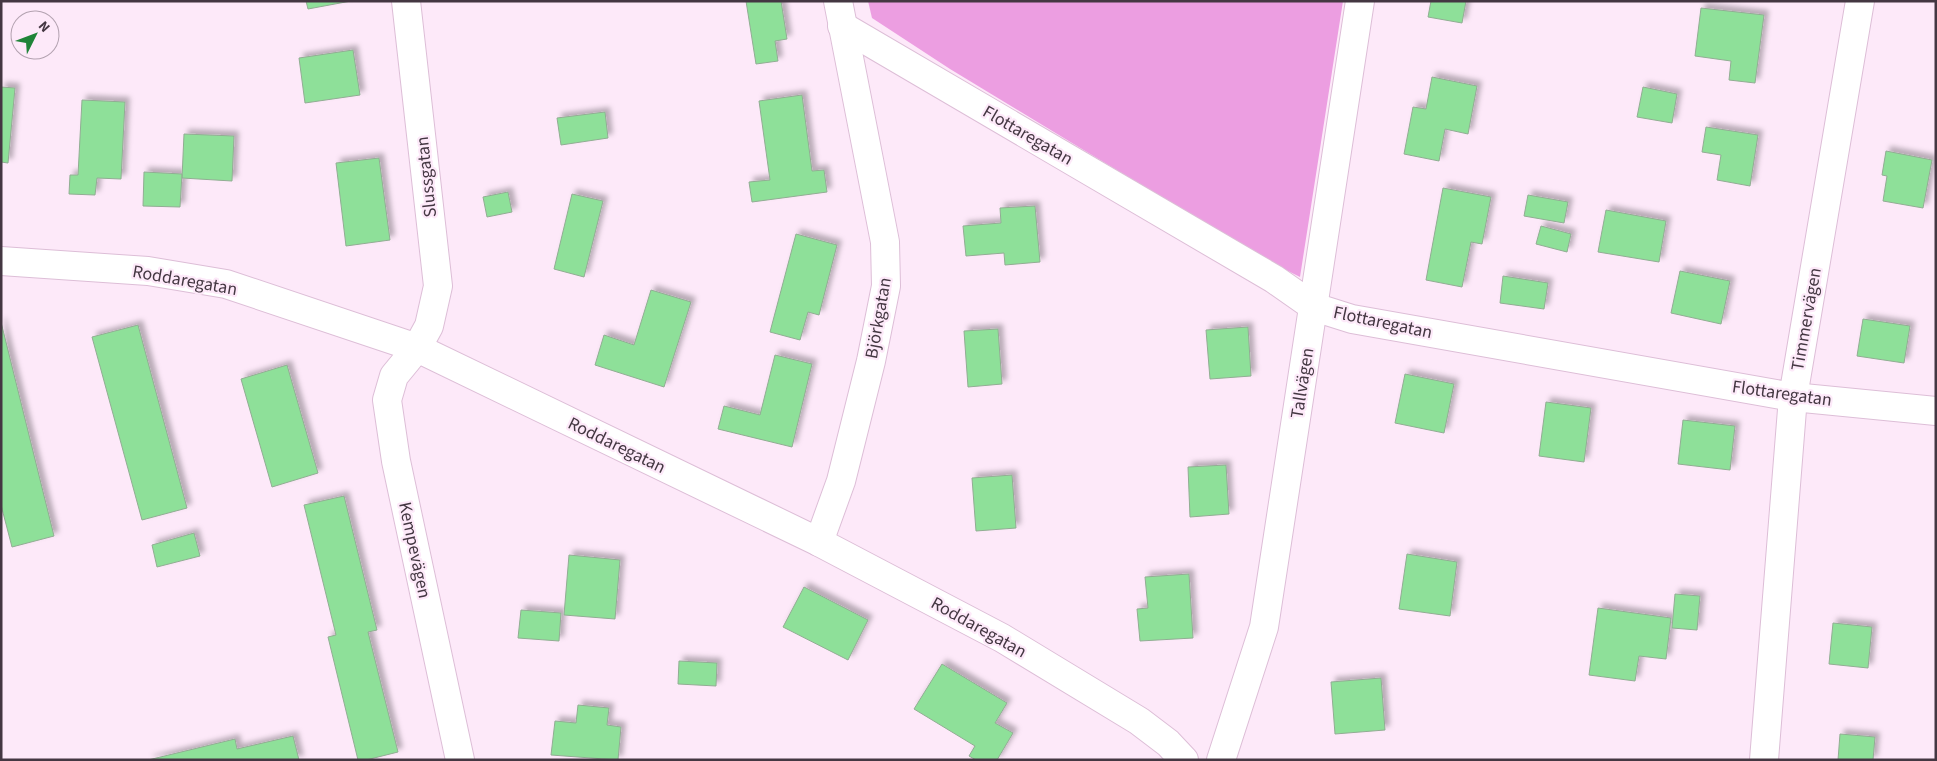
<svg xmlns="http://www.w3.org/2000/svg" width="1937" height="761" viewBox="0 0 1937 761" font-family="'Source Sans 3',sans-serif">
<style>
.green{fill:#ec9ee1}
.building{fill:#8ee099;stroke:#91ad93;filter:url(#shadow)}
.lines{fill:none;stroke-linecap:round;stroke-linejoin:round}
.street-casing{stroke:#ddbed7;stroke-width:30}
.street{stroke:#fff;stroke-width:28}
.labels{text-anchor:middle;stroke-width:4.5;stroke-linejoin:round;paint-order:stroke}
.street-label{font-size:18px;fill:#443742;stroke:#fde9f9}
</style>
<defs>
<filter id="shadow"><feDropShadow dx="4.5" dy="-4.5" stdDeviation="2.5" flood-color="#0004"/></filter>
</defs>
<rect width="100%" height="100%" fill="#fde9f9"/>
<path class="green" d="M868 1H1343L1300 277 1260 257 950 69 872 18Z"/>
<g class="building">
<path d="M306 1H351L308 9Z"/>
<path d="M746 1H781L787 39 775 41 778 61 756 64Z"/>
<path d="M1431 1H1466L1462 23 1428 17Z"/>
<path d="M1701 8 1764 15 1755 83 1729 80 1731 61 1695 56Z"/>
<path d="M353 50 360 95 305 103 299 58Z"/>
<path d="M1432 77 1477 86 1468 134 1445 129 1439 161 1404 154 1413 107 1426 109Z"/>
<path d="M1 87 15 88 8 163 1 162Z"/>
<path d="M1643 87 1677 94 1672 123 1637 117Z"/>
<path d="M802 95 812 171 824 170 827 192 752 202 749 182 770 180 759 101Z"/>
<path d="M82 100 125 102 121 179 97 178 95 195 69 194 70 175H78Z"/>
<path d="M605 112 608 138 561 145 557 118Z"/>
<path d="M1706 127 1758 135 1750 186 1717 180 1721 155 1702 152Z"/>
<path d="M184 134 234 136 232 181 182 178Z"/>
<path d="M1886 151 1932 160 1923 208 1883 201 1887 176 1882 175Z"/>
<path d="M379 158 390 240 346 246 336 163Z"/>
<path d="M144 172 182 174 180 207 143 206Z"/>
<path d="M1443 188 1491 197 1482 244 1471 242 1462 287 1426 280Z"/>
<path d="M508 192 512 212 487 217 483 197Z"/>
<path d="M572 194 603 201 584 277 554 269Z"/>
<path d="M1528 195 1568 202 1564 223 1524 216Z"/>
<path d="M1035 206 1040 262 1005 265 1004 253 966 256 963 226 1001 223 1000 208Z"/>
<path d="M1606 210 1666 221 1659 262 1598 252Z"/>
<path d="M1541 226 1571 234 1567 252 1536 244Z"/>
<path d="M796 234 837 245 819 315 808 312 800 340 770 332Z"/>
<path d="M1680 271 1730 281 1721 324 1671 313Z"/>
<path d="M1503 276 1548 283 1544 309 1500 303Z"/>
<path d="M651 290 691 302 664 387 595 365 604 335 634 345Z"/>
<path d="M1863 319 1910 326 1904 363 1857 356Z"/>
<path d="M1 322 54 536 12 547 1 505Z"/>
<path d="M138 325 187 508 142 520 92 337Z"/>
<path d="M1248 327 1251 376 1210 379 1206 330Z"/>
<path d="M998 329 1002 384 968 387 964 331Z"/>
<path d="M775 355 812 364 792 447 718 429 724 406 760 415Z"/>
<path d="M287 365 318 473 272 487 241 379Z"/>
<path d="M1405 374 1454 384 1444 433 1395 423Z"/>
<path d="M1546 402 1591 408 1584 462 1539 456Z"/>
<path d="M1683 420 1735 426 1730 470 1678 464Z"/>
<path d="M1226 465 1229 514 1190 517 1188 467Z"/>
<path d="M1012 475 1016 528 976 531 972 478Z"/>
<path d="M344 496 377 630 368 632 398 752 366 760H358L328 637 336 635 304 505Z"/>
<path d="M194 533 200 556 157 567 152 545Z"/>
<path d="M1407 554 1457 562 1450 616 1399 609Z"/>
<path d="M569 555 620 560 615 619 564 615Z"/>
<path d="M1189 574 1193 638 1140 641 1137 609 1148 608 1145 577Z"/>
<path d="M804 587 868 620 848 660 783 627Z"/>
<path d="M1675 594 1700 596 1697 630 1672 628Z"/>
<path d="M1598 608 1671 618 1666 659 1639 656 1635 681 1589 675Z"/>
<path d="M521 610 561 613 559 641 518 638Z"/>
<path d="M1833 623 1872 627 1868 668 1829 664Z"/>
<path d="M679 661 717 663 716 686 678 684Z"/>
<path d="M942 664 1007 703 995 723 1013 733 997 760H976L969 756 975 746 914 709Z"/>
<path d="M1381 678 1385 730 1335 734 1331 682Z"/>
<path d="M578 705 609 708 607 725 621 727 618 760 551 755 555 721 576 723Z"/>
<path d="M1840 734 1875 737 1873 760H1838Z"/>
<path d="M293 736 299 760H148L235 739 237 749Z"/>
</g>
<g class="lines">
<g class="street-casing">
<g id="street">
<path d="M406 1 438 286 429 326 417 348 394 376 387 400 396 461 460 760"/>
<path d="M842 26 1274 279 1314 307 1352 319 1793 397 1936 411"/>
<path d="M1 261 148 271 226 284 417 348 819 542 1002 638 1139 721 1168 743 1184 760"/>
<path d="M819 542 841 481 871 361 886 286 885 242 838 1"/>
<path d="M1221 760 1264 627 1360 1"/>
<path d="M1764 760 1793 397 1860 1"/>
</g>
</g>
<use href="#street" class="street"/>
</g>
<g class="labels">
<g class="street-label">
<text transform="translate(1028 135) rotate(30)" y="6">Flottaregatan</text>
<text transform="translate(426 177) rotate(-96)" y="6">Slussgatan</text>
<text transform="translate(185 280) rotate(10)" y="6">Roddaregatan</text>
<text transform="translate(878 318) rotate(-80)" y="6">Björkgatan</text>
<text transform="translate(1806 319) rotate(-80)" y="6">Timmervägen</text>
<text transform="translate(1383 322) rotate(12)" y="6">Flottaregatan</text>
<text transform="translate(1302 383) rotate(-81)" y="6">Tallvägen</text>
<text transform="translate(1782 393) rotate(8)" y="6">Flottaregatan</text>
<text transform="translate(617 445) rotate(26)" y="6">Roddaregatan</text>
<text transform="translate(415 550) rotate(78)" y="6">Kempevägen</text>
<text transform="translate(979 627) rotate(29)" y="6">Roddaregatan</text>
</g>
</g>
<rect width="1937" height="761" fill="none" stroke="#443742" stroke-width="5"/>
<g transform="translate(35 35) rotate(48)"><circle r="24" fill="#fde9f9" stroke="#b3a2b0"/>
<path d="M0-4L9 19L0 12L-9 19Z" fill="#1f8438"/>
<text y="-8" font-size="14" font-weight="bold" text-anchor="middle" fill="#443742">N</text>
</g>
</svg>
